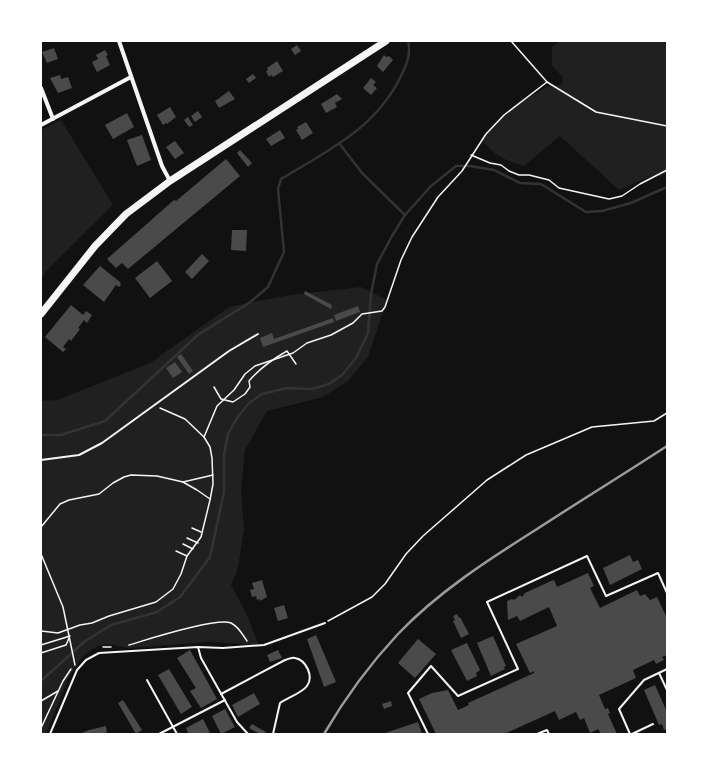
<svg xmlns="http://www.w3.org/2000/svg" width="708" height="775" viewBox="0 0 708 775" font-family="'Asap Condensed',sans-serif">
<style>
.green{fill:#202020}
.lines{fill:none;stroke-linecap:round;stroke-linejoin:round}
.stream{stroke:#333;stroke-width:2.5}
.building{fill:#4a4a4a}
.path{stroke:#f5f5f5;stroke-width:1.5}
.service{stroke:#f5f5f5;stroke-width:2}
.minor{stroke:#f5f5f5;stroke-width:4}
.primary{stroke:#f5f5f5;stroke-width:7}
.rail{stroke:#9a9a9a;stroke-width:2.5}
</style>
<rect width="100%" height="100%" fill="#111"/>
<g class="green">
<path d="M560 41H667V172L661 176 649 177 619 190 560 136 524 166C507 161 494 156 483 141L494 124 515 105 552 84 555 86 562 84 563 77 552 66V47Z"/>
<path d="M61 120 113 205 47 270 41 279V130Z"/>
<path d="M361 287 387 300 368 357 348 381 323 397 267 411 245 450 241 490 244 529 238 568 231 585 245 611 259 645 208 642 129 648 107 644 96 647 83 656 68 679 46 734H41V401L57 400 150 363 229 307 290 295Z"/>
</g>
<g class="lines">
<g class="stream">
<path d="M339 143 362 173 405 215"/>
<path d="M41 435H61L105 421 199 334 249 303 268 287 284 252 278 189 281 179C329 150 376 128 401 76 407 64 411 54 408 41"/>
<path d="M41 681 84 642 111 625 157 612 180 597 210 557 224 492V455L228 434 237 418 249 403 262 394 287 388 312 389 329 384 342 375 356 358 368 333 371 294 377 264 392 236 405 215 431 186 456 166H470L494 170 520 183 541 184 586 212 602 211 631 203 667 187"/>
</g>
</g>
<g class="building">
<path d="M297 45 301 51 295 55 291 49Z"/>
<path d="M54 48 58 59 47 63 42 52Z"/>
<path d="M105 50 108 55 106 56 110 65 97 72 92 62 98 59 96 55Z"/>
<path d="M384 55 386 57 389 56 393 60 383 72 377 66Z"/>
<path d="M277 61 283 71 273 77 271 75 269 77 266 71 268 70 267 68Z"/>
<path d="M253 74 256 78 249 83 246 79Z"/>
<path d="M60 75 61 79 68 77 72 88 58 93 50 78Z"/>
<path d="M371 78 376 82 373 85 377 88 371 95 363 88Z"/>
<path d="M229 91 235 99 219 108 215 101Z"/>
<path d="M337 94 342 99 335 103 337 107 326 113 321 104Z"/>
<path d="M170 107 176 117 167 124 166 123 163 125 157 115Z"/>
<path d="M198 111 202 117 195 122 191 116Z"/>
<path d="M127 113 134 127 113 139 105 125Z"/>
<path d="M188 117 193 125 189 127 184 120Z"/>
<path d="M306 122 313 133 302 140 296 130 298 129 297 127Z"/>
<path d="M280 130 285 138 271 146 266 139Z"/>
<path d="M142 135 151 160 137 166 127 140Z"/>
<path d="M175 141 184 153 175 159 166 147Z"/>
<path d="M240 150 252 163 248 167 237 153Z"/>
<path d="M226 159 240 176 128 269 122 263 116 268 107 259 174 200 176 201Z"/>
<path d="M232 230H247L246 251 231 250Z"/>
<path d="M202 254 209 261 192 279 185 272Z"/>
<path d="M157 261 172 281 150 298 135 278Z"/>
<path d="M100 266 120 282 121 285 119 287 116 285 104 302 83 285Z"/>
<path d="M305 291 332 305 331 309 304 294Z"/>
<path d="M71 305 83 315 86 311 92 315 87 323 84 320 78 328 80 329 71 341 69 339 63 347 66 349 63 352 45 337Z"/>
<path d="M358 306 360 312 336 321 334 315Z"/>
<path d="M333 318 334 322 263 347 260 338 272 333 274 339Z"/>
<path d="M181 354 193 371 189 374 177 357Z"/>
<path d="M175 362 182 372 173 378 166 368Z"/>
<path d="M630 555 633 562 638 560 642 569 610 585 603 568Z"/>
<path d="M588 573 594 586 590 588 600 608 637 590 640 596 645 594 650 600 657 597 667 618V655L662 657 664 660 656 664 654 660 633 670 636 678 599 695 605 709 608 708 610 713 608 714 617 734H601L598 729 590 733 584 718 580 720 576 712 559 720 555 711 504 734H436L419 699 432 693 448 690 458 710 469 705 468 703 534 673V671L530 673 516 644 557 626 549 607 520 621 517 616 508 620 507 601 512 599 514 600 520 595 522 597 525 593 551 581 554 580 557 587Z"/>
<path d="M262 580 267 597 260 601V599L257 600 256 596 252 597 250 590 254 589 252 583Z"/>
<path d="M284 605 288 618 278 621 274 608Z"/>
<path d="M457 614 459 618 460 617 469 634 461 638 453 621 455 620 453 616Z"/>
<path d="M316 635 336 682 324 687 307 639Z"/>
<path d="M493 636 506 666 504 667 505 669 491 676 477 643Z"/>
<path d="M418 639 436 654 415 678 398 663Z"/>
<path d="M467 643 480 670 476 673 477 676 467 681 451 650Z"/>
<path d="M190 650 217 699 201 708 190 691 196 688 177 658Z"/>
<path d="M278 650 282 658 270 662 267 655Z"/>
<path d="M169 669 192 707 181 714 158 675Z"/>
<path d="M655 685 667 712V729L664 730 662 724 659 725 644 690Z"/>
<path d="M254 693 260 704 238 717 232 705Z"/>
<path d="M123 700 142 730 136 734 118 703Z"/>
<path d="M391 701 392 706 384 709 382 704Z"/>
<path d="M225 709 235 727 221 734 212 716Z"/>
<path d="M203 719 210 733 189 734 186 728Z"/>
<path d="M418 722 422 734H382Z"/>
<path d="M252 724 266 732 265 734H260L249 728Z"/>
<path d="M106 726 107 734H79L89 730Z"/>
</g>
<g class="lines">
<g class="path">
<path d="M511 41 547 82 596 112 667 126"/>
<path d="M471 155 490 163 501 165 509 171 519 175H529L549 180 559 188 609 199 622 196 640 184 667 170"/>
<path d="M214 387 221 399 233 402 245 394 250 387 249 381C259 369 273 359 287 351L296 364"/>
<path d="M160 408 185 419 204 437"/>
<path d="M183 482 197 490 210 499"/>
<path d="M41 527 60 504 69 500 99 494 113 483 124 477 131 475 157 476 183 482 213 475"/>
<path d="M192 528 201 532"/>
<path d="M187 538 198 543"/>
<path d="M183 544 193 549"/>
<path d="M176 551 187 556"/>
<path d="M41 554 63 607 75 665"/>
<path d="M328 621 372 597 385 584 406 554 423 536 487 480 526 455 592 427 654 421 667 413"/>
<path d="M41 631 58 633 80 625 92 623 109 616 156 602 173 589 181 574 187 556 201 537 210 500 213 484 212 458 210 447 204 437 217 406 234 390 245 374 255 366 293 353 307 343 331 335 353 323 362 314 382 311 385 307 401 260 412 237 438 197 462 171 486 134 504 115 547 82"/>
<path d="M41 645 70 636"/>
<path d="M129 645C146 640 216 617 231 623 238 626 243 635 247 641"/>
<path d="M103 647H111"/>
<path d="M41 653 66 645 69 638"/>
<path d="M41 701 58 691"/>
<path d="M41 728 63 681 71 669"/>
</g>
<g class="service">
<path d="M41 460 79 455 102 443 229 351 258 334"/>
<path d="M198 647 201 658 237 722 248 734"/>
<path d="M659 673 667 690"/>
<path d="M147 680 177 734"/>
<path d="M221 694 285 660C288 659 292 657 295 658 306 660 314 676 307 686 302 693 287 698 280 703L273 734"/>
<path d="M50 734 77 670 86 660 99 653 198 647 223 648 264 645 325 623"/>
<path d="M159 734 225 700"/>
<path d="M428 734 408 693 431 666 458 696 518 669 487 602 587 556 606 596 658 573 667 593"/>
<path d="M537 734 547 730 549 734"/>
<path d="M630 734 619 709 644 680 667 669"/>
<path d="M632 734 653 724"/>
</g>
<g class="minor">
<path d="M119 41 162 166 170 181"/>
<path d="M41 88 53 119"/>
<path d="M41 125 131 77"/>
</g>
<path class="primary" d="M41 314 95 246 126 214 170 181 386 41"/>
<path class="rail" d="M324 734C345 698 369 665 398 634 438 592 488 560 537 529 580 501 624 474 667 446"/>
</g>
<rect width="708" height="775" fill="none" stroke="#ffffff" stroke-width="84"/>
</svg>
